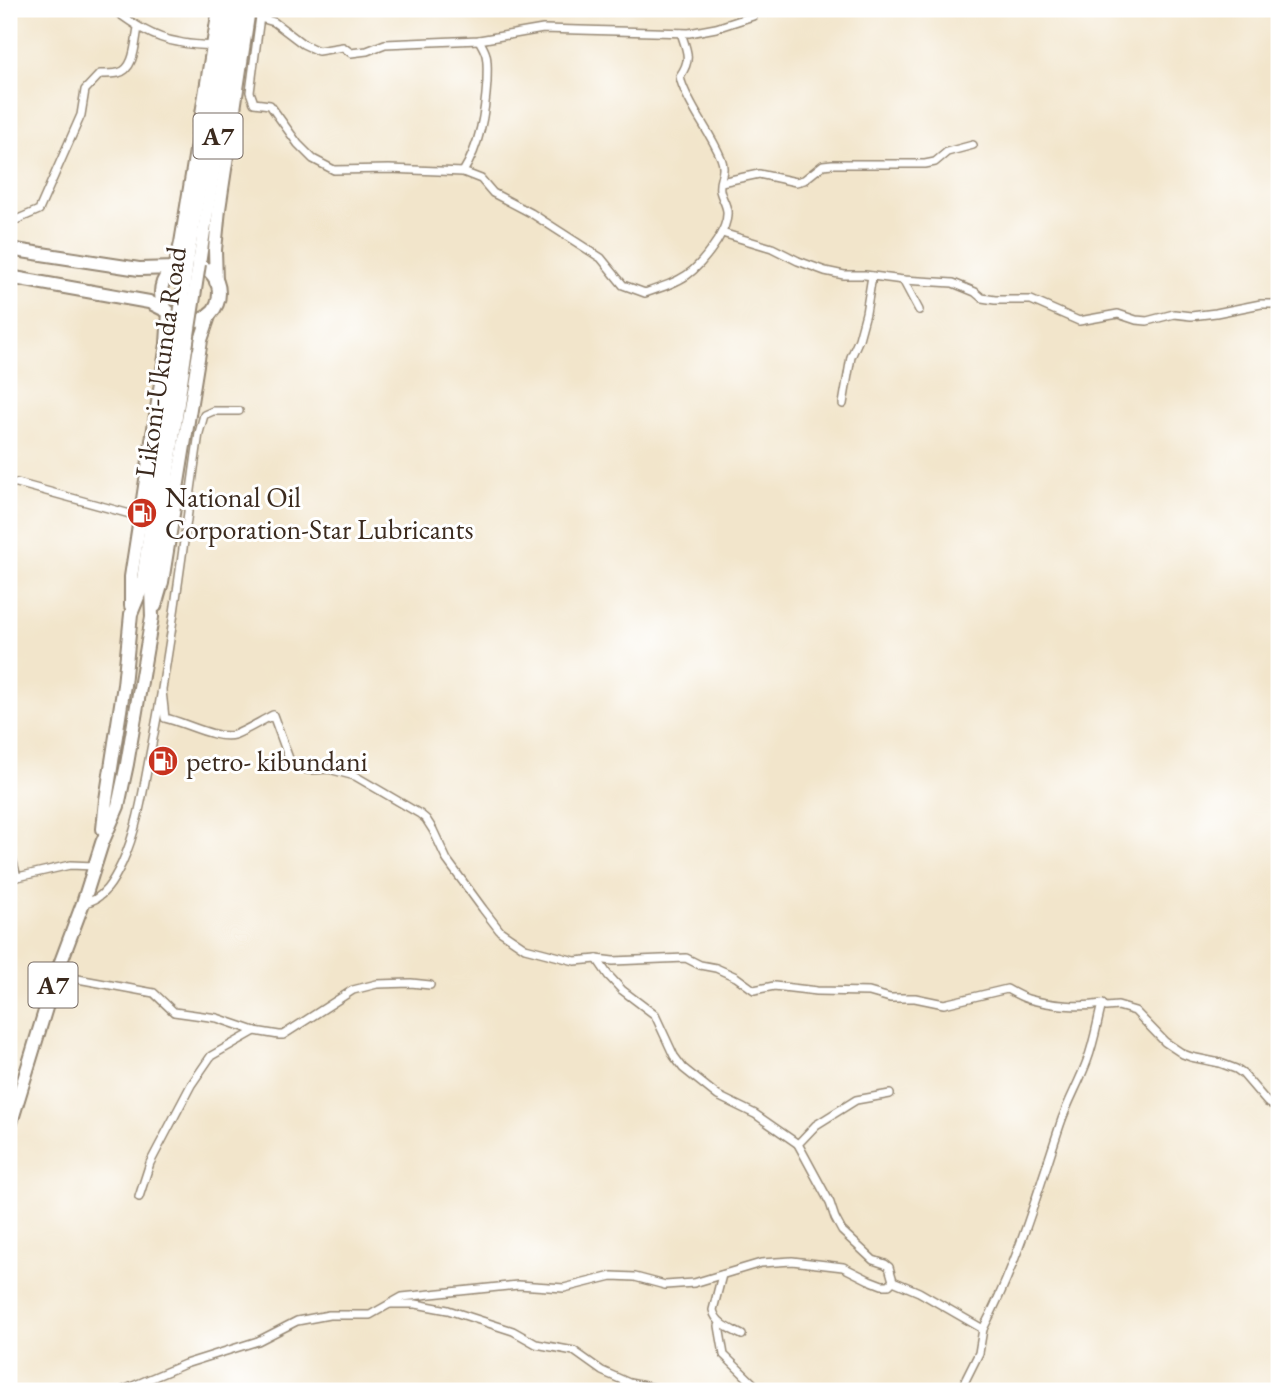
<svg xmlns="http://www.w3.org/2000/svg" width="1288" height="1400" viewBox="0 0 1288 1400" font-family="'EB Garamond',serif">
<style>
.lines{fill:none;stroke-linecap:round;stroke-linejoin:round}
.minor-casing{stroke:#968874;stroke-width:10}
.trunk-casing{stroke:#968874;stroke-width:16}
.minor{stroke:#fff;stroke-width:7}
.trunk{stroke:#fff;stroke-width:12}
.trunk-bridge-casing{stroke:#968874;stroke-width:16;stroke-linecap:butt}
.trunk-bridge{stroke:#fff;stroke-width:12}
.labels{text-anchor:middle;stroke-width:6;stroke-linejoin:round;paint-order:stroke}
.shield{fill:#fff;stroke:#766a62;stroke-width:2}
.shield-label{font-size:26px;font-weight:bold;fill:#3b2a1e}
.street-label{font-size:28px;fill:#3b2a1e;stroke:#fff}
.poi-label{font-size:28px;fill:#3b2a1e;stroke:#fff;text-anchor:start}
</style>
<rect width="100%" height="100%" fill="#fff"/>
<filter id="ink" filterUnits="userSpaceOnUse"><feTurbulence type="fractalNoise" baseFrequency=".0143" numOctaves="2"/><feDisplacementMap in="SourceGraphic" scale="14" xChannelSelector="R" yChannelSelector="G"/><feConvolveMatrix kernelMatrix="1 2 1 2 8 2 1 2 1" color-interpolation-filters="sRGB"/></filter>
<filter id="wash" filterUnits="userSpaceOnUse"><feTurbulence type="fractalNoise" baseFrequency=".00686" numOctaves="4" result="noise"/><feDisplacementMap in="SourceGraphic" scale="28" xChannelSelector="R" yChannelSelector="G"/><feGaussianBlur stdDeviation="1.57" result="paint"/><feColorMatrix in="noise" values="0 0 0 0 0 0 0 0 0 0 0 0 0 0 0 0 0 1.4 0 .05"/><feComposite in="paint" operator="in"/></filter>
<g filter="url(#wash)">
<rect width="100%" height="100%" fill="#f2e5cb"/>
</g>
<g filter="url(#ink)">
<g class="lines">
<g class="minor-casing">
<g id="minor">
<path d="M113 9C133 24 153 38 178 42 189 45 201 45 212 46"/>
<path d="M261 9 250 92 254 103 270 105 298 144 313 159 334 170 389 169 463 172 481 179 493 193 531 213 601 258 623 285 645 293C683 280 694 276 717 241 722 232 728 222 727 211 726 203 721 197 720 190 718 178 727 173 721 158 710 131 690 109 681 81L680 76C692 59 687 51 681 33"/>
<path d="M260 18 274 22 303 44 318 51 343 47 351 53 367 51 385 44 479 40 543 29 689 33 716 28 753 16"/>
<path d="M463 172C480 145 485 113 487 82 487 74 488 63 486 55 485 50 481 44 479 40"/>
<path d="M721 182 759 174 796 182 804 180 823 165 832 164H925L935 162 947 152 973 145"/>
<path d="M9 223 39 210 81 115 85 90 100 74C105 74 112 74 118 73 135 70 135 42 138 28"/>
<path d="M722 233 772 248 798 261 825 271 844 275H865L903 280 953 283 975 292 982 298 995 300H1031L1079 321 1118 314 1136 320 1147 321 1174 314 1191 316 1216 313 1261 304H1279"/>
<path d="M903 280 919 310"/>
<path d="M843 404 851 357 859 339 866 313 872 276"/>
<path d="M9 483H17L141 517"/>
<path d="M162 691 165 718C184 722 217 740 234 735 247 730 261 721 273 715L291 764 308 770 329 769 355 776 420 814 426 819 433 830 447 860 483 909 500 931 525 948 575 961 597 959 613 961 686 958 700 965 716 968 736 977 754 990 774 986 817 991 869 992 890 998H915L944 1004 1007 989C1014 993 1021 997 1028 999 1049 1005 1081 1008 1102 1004L1106 1007 1118 1006 1135 1011 1165 1042 1183 1054 1191 1057 1220 1063 1236 1069 1243 1074 1267 1102 1279 1108"/>
<path d="M9 847 17 877"/>
<path d="M9 879 70 865 95 866"/>
<path d="M83 903C103 901 114 880 122 863 139 826 144 784 152 744 172 642 184 537 199 433L204 415 213 411H239"/>
<path d="M597 959 608 975 622 990 655 1015 674 1056 683 1068 718 1096 755 1114 798 1144"/>
<path d="M56 975 154 993 174 1012 217 1018 255 1031 279 1035H283L353 990 377 984 411 983 430 985"/>
<path d="M890 1094 856 1100 816 1125 798 1144 830 1203 835 1218 842 1231 873 1260 885 1264 889 1267 893 1281"/>
<path d="M139 1197 150 1163 191 1085 211 1056 255 1031"/>
<path d="M722 1275 713 1310C716 1324 731 1329 742 1335"/>
<path d="M391 1304H416L448 1310 513 1331 536 1344 574 1351 602 1371 629 1383 671 1391"/>
<path d="M721 1323 719 1326 724 1355 761 1391"/>
<path d="M121 1391 185 1364 258 1341 297 1321 329 1315H370L402 1297 518 1285 564 1288 612 1276 635 1277 665 1285 694 1283 761 1263 792 1261 843 1267 869 1280 882 1285H889L893 1281 919 1292 983 1329C1017 1265 1037 1194 1060 1125 1067 1103 1079 1083 1087 1061 1094 1043 1097 1023 1102 1004"/>
<path d="M960 1391 979 1353 983 1329"/>
</g>
</g>
<g class="trunk-casing">
<g id="trunk">
<path d="M9 249 139 269 175 268 181 243 219 9"/>
<path d="M187 262 229 9"/>
<path d="M199 264 238 9"/>
<circle cx="190" cy="293" r="29"/>
<path d="M9 277 149 302 169 312 167 344 131 577V606"/>
<path d="M216 282 215 250 219 209 249 9"/>
<path d="M155 606 162 582 201 340 210 313"/>
<path d="M103 829 106 800 124 685 131 614 142 587 176 346"/>
<path d="M9 1129 56 975 83 903 102 843 118 806 127 764 152 617 151 588 186 348"/>
</g>
</g>
<use href="#minor" class="minor"/>
<use href="#trunk" class="trunk"/>
<g class="trunk-bridge-casing">
<g id="trunk-bridge">
<path d="M176 346 187 262"/>
<path d="M186 348 199 264"/>
</g>
</g>
<use href="#trunk-bridge" class="trunk-bridge"/>
</g>
</g>
<defs>
<g id="fuel-disc" transform="scale(1.575)"><circle r="9.5" fill="#c8321e" stroke="#fff"/><path d="M-5.5-6h7V0h2V4h1.3V-2.5L3-4.5l.8-.8L6-3V5H2.5V1h-1V6h-7ZM-4.2-4.7v3.2H.2V-4.7Z" fill="#fff"/></g>
</defs>
<g fill-rule="evenodd">
<use href="#fuel-disc" x="142" y="513"/>
<use href="#fuel-disc" x="163" y="761"/>
</g>
<g class="labels">
<g class="shield">
<rect x="193.5" y="113.5" width="49" height="45" rx="5"/>
<rect x="28.5" y="962.5" width="49" height="45" rx="5"/>
</g>
<g class="shield-label">
<text x="218" y="145">A7</text>
<text x="53" y="994">A7</text>
</g>
<g class="street-label">
<text transform="translate(160 362) rotate(-82)" y="10">Likoni-Ukunda Road</text>
</g>
<g class="poi-label">
<text x="165" y="507">National Oil<tspan x="165" dy="32">Corporation-Star Lubricants</tspan></text>
<text x="186" y="771">petro- kibundani</text>
</g>
</g>
<rect width="1288" height="1400" fill="none" stroke="#fff" stroke-width="35"/>
</svg>
